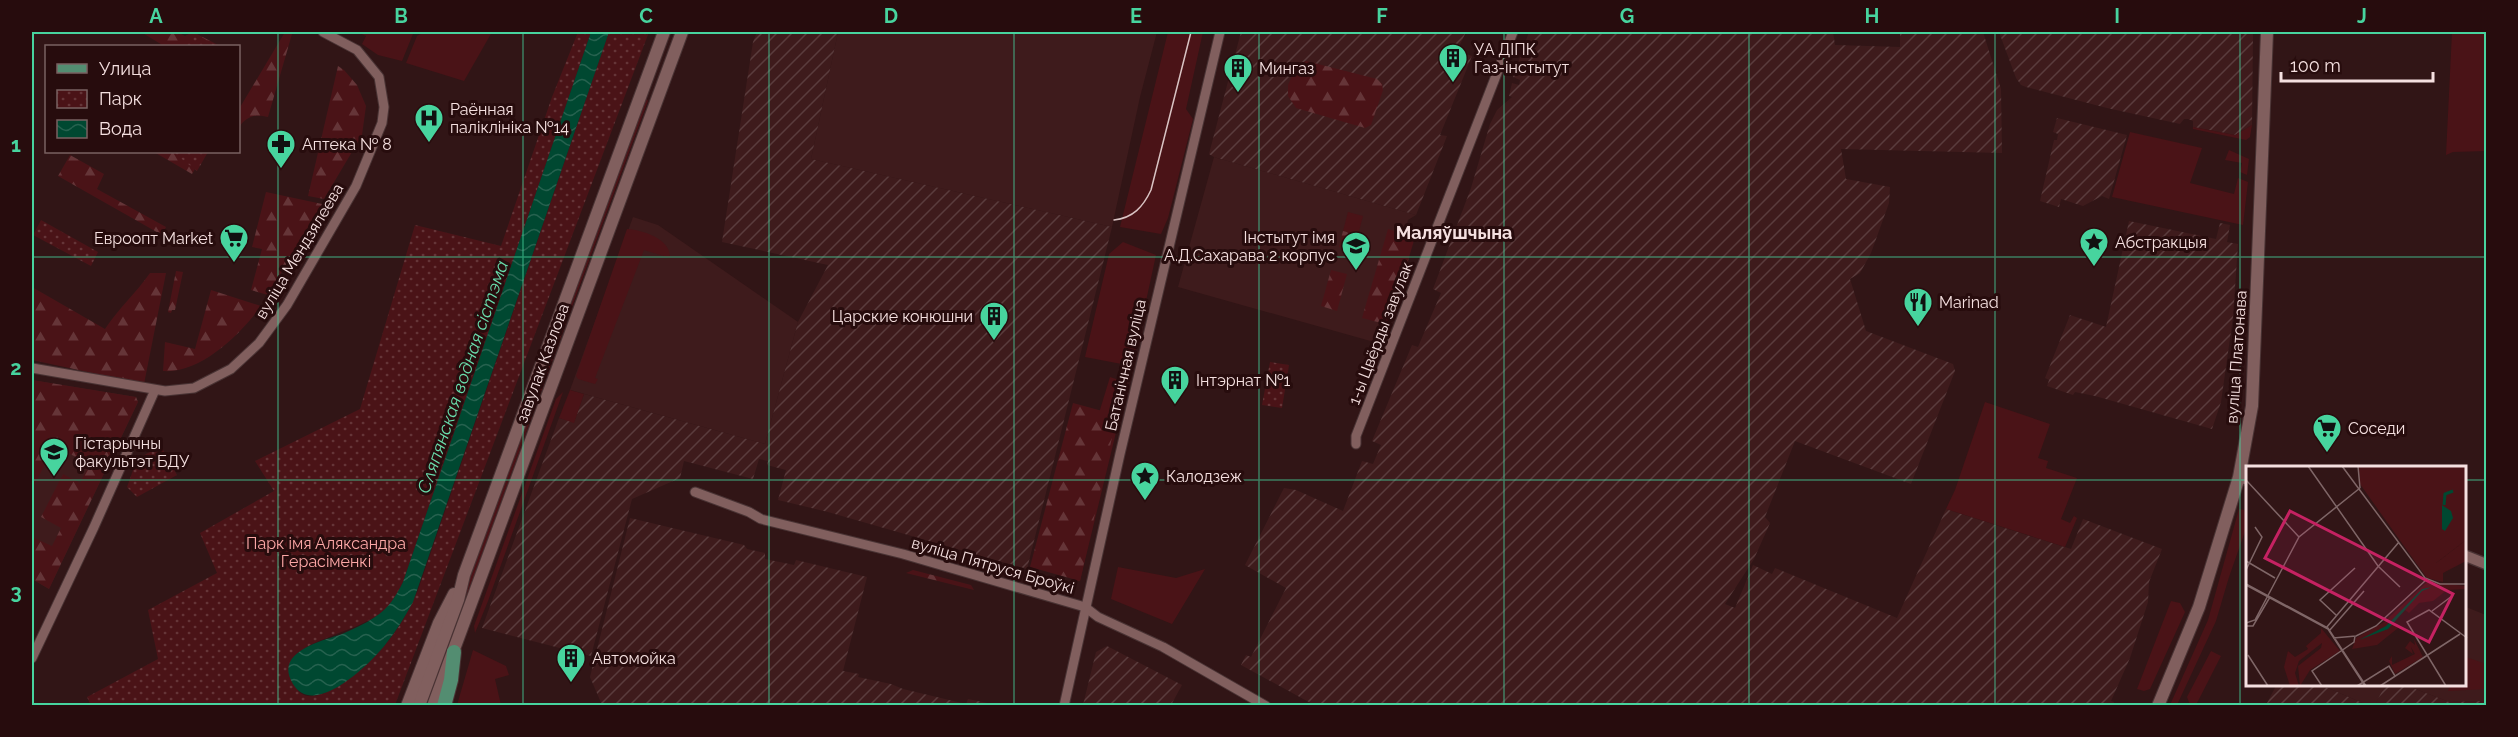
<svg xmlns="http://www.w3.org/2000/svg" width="2518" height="737" viewBox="0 0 2518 737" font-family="Raleway,sans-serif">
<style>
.built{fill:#3e1b1c}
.industrial{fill:url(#industrial-furrows)}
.grass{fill:#4a1317}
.forest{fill:url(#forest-firs)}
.park{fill:url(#park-dots)}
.water{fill:url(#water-waves)}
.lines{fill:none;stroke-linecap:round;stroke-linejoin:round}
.minor-casing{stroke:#493334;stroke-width:11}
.tertiary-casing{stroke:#493334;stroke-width:13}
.secondary-casing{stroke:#493334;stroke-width:14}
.primary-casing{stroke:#493334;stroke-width:16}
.minor{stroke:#815f5e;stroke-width:9}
.tertiary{stroke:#815f5e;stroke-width:10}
.secondary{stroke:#815f5e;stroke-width:12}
.primary{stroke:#538d71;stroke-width:14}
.tram{stroke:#d9c3c3;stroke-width:1.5}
.grid{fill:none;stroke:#47d49e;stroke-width:1.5;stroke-opacity:0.55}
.labels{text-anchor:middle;stroke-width:6;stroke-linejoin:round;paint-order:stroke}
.poi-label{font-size:16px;fill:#f5e0e0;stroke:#270c0d;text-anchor:start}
.street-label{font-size:16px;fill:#f5e0e0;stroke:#270c0d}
.park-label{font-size:16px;fill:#fca7a6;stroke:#270c0d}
.neighbourhood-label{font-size:18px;font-weight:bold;fill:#f5e0e0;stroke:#270c0d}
.water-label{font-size:18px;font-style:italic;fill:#6addac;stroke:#270c0d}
.inset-river{fill:none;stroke:#004831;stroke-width:3}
.inset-road{fill:none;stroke:#7f6667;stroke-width:1.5}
.view{fill:#c52262;fill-opacity:0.15;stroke:#c52262;stroke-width:3}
.inset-edge{fill:none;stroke:#f5e0e0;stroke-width:3}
.neatline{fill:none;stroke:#47d49e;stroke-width:2}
.grid-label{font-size:20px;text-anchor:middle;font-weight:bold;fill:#47d49e}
</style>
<defs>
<pattern id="industrial-furrows" width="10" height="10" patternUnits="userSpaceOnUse" patternTransform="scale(1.5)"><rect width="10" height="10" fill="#3e1b1c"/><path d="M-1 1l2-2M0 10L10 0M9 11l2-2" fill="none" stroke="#5a3c3d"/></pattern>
<pattern id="forest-firs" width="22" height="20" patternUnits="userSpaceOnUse" patternTransform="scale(1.5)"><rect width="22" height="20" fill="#4a1317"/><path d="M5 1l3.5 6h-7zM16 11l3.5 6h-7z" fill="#653538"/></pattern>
<pattern id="park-dots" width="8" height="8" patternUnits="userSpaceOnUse" patternTransform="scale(1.5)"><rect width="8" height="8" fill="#4a1317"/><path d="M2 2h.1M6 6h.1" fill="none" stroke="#653538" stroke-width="1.8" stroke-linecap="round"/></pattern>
<pattern id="water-waves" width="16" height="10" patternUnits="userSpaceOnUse" patternTransform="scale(1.5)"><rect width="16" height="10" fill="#004831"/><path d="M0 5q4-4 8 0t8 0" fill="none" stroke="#26624f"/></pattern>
</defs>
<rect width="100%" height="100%" fill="#311516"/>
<g class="built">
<path d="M838 32H1157L1140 97 1112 227 811 159Z"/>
<path d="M1214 157 1416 215 1408 220 1374 342 1178 287Z"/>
<path d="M633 217 658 225 798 322 765 444 570 390Z"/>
<path d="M32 380 136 397 138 402 49 589 32 579Z"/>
<path d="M2466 607 2486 615V701L2449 702 2405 685 2466 684Z"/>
<path d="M2321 685H2385L2375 706 2367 705Z"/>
</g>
<g class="industrial">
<path d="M757 32H838L811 159 1112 227 1027 569 828 512 778 500 786 470 767 465 768 461 759 459 753 479 684 461 680 478 632 499 591 656 482 628 559 418 574 422 584 394 765 444 798 322 828 265 722 242 753 42Z"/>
<path d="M1241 32H1466L1457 51 1472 56 1440 135 1447 136 1416 215 1214 157 1209 154Z"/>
<path d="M1529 32H1833L1835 45 1900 47V32H1983L2001 89 2002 153 1841 149 1846 179 1890 187 1889 203 1871 253 1860 273 1850 279 1866 331 1953 364 1955 371 1911 484 1795 441 1765 517 1770 523 1754 559 1725 604 1735 608 1753 565 1772 574 1775 568 1897 618 1946 509 2071 549 2083 519 2162 549 2149 582 2148 602 2130 658 2111 701 2114 702 2113 705 1316 706 1241 665 1246 655 1251 657 1286 588 1245 565 1284 488 1296 490 1343 511 1362 461 1373 464 1381 445 1372 441 1412 345 1418 347 1441 293 1433 289 1471 188 1490 124 1497 110 1512 97 1509 96 1512 83 1519 85 1520 80 1513 77Z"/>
<path d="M1999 32H2253L2252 125 2235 135 2193 127V121L2188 119H2184L2180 124 2107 108 2026 87 2021 85 2016 78Z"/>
<path d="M2057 118 2127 135 2109 199 2102 196 2083 206 2061 199 2059 207 2040 201 2054 140H2057L2058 134 2053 132Z"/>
<path d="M2129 221 2216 239 2220 223 2230 225 2227 242 2238 244 2233 317 2221 402 2212 429 2095 396 2075 392 2073 395 2047 386 2049 380 2045 378 2070 315 2106 327Z"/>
<path d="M630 518 744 545 747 549 765 553V559L794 565 796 560 867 577 843 671 859 674 858 677 891 684 903 689 966 704 968 699 987 703V705H602L590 677Z"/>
<path d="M1107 646 1182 685 1171 705H1083L1096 652Z"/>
<path d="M2277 684 2321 685 2367 705H2266Z"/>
<path d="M2385 685H2405L2449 702 2486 701V705H2375Z"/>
</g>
<g class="grass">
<path d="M357 32H417L413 34 402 61 378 55 362 44 366 36Z"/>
<path d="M424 32H492L464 81 406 63 417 36Z"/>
<path d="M1168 32H1203L1186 109 1193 119 1168 218 1161 234 1120 227Z"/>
<path d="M2452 32H2486V151L2453 152 2446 155Z"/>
<path d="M646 98 648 101 570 312H567Z"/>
<path d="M2252 125 2250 137 2246 140 2193 129V127L2235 135Z"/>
<path d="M2130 132 2202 148 2190 183 2234 194 2238 178 2248 182 2243 225 2112 197Z"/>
<path d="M2229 150 2249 159 2247 175 2240 172 2242 163 2225 160Z"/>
<path d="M1348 212 1363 216 1358 235 1343 231Z"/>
<path d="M627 229C643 230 671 239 670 258L644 250 595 378 598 379 595 384 578 379 576 376Z"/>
<path d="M1123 242 1156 255 1132 366 1085 357 1109 254Z"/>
<path d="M564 319 567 320 439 673 435 671Z"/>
<path d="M1110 377 1128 383 1080 581 1075 580 1099 413Z"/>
<path d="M570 390 584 394 574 423 559 418Z"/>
<path d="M563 392 488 601 475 633 474 626 556 399Z"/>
<path d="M1985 402 2050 424 2038 458 2048 461 2046 468 2077 478 2061 519 2070 523 2074 516 2077 518 2065 547 1946 509 1955 490Z"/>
<path d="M2239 509 2244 510 2248 523 2229 577 2216 621 2177 705H2170L2208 620Z"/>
<path d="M1118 567 1176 578 1205 569 1172 624 1111 599Z"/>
<path d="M2171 601 2180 603 2185 612 2150 689 2144 691 2137 689Z"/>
<path d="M473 650 506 666 509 675 495 679 501 705H457Z"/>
<path d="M2211 651 2221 656 2196 705H2190L2187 697Z"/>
<path d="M2466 657 2486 664V689L2448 691 2450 685 2466 684Z"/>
</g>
<g class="forest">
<path d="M141 32H177L185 36 193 32 220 46H164Z"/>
<path d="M285 32 292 34 268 117C255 114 247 116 239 127V109Z"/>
<path d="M1306 61 1377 79 1382 84 1383 90 1371 125 1365 128 1296 108 1288 96V85L1297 65Z"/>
<path d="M338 66 344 70 357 85 366 106 362 135 324 199 308 196Z"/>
<path d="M154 152H205L192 174Z"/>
<path d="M70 155 104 174 97 189 166 227 162 235 58 176Z"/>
<path d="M266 192 322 204 268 295 251 290 262 249 252 247Z"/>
<path d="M1388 229 1415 237 1389 325 1362 318Z"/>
<path d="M1343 231 1358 235 1354 251 1339 247Z"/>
<path d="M1331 270 1347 274 1337 311 1321 306Z"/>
<path d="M176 271 183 272 175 310H172L171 313 168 312Z"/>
<path d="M150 273H166L144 384 32 360V287L105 329C118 309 136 293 150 273Z"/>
<path d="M211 290 261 306C241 334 200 374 163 371L165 342 195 349Z"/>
<path d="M32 380 136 397 138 402 49 589 32 579V537L52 546 61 528 41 517 63 474 80 483 90 464 54 446 32 490Z"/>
<path d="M1073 403 1117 415 1080 581 1030 567Z"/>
<path d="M913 570 971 585 974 590 906 573Z"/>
</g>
<g class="park">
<path d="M192 32 218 46H184Z"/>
<path d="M578 32H591L403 582C398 591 394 601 386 609 364 630 301 640 291 661 288 668 292 676 294 683 307 723 372 661 385 645 399 629 409 610 418 590L609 32H649L395 705 91 706 87 697 158 659 148 610 217 573 200 533 274 491 255 461 360 409 415 225 501 246 552 97Z"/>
<path d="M173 152H208L197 171Z"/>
<path d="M41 220 98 252 91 266 33 235Z"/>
<path d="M1270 362 1289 365 1282 408 1262 405Z"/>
<path d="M161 446 177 475 137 497 127 487 137 459Z"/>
</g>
<path class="water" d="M591 32H609L413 602C405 617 396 631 385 645 370 664 314 719 293 684 273 652 322 641 342 634 353 629 365 624 375 617 389 608 396 596 403 582Z"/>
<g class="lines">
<g class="minor-casing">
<g id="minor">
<path d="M32 368 165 391 194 388 231 369 259 343 287 305 356 186 382 123 384 107 379 77 357 50 323 32"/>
<path d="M1356 444V436L1513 32"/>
<path d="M695 492 749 512 761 519 903 554 1085 607 1098 617 1163 647 1266 706"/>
<path d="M32 658 94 527 155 390"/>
<path d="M1064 706 1120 454 1220 32"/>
</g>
</g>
<g class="tertiary-casing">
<g id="tertiary">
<path d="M2239 477 2248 480"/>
<path d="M2466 556 2486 564"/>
</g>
</g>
<g class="secondary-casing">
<g id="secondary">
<path d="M407 706 439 623 454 594"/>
<path d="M419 706 458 600 464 575 664 32"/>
<path d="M433 706 682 32"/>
<path d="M2158 706 2199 607 2239 477 2252 406 2267 32"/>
</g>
</g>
<g class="primary-casing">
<path id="primary" d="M444 706 451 680 454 652"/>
</g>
<use href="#minor" class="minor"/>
<use href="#tertiary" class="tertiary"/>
<use href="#secondary" class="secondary"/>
<use href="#primary" class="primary"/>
<path class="tram" d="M1114 220C1133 218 1143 207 1151 190L1191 32"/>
</g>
<path class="grid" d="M278 32V706M523 32V706M769 32V706M1014 32V706M1259 32V706M1504 32V706M1749 32V706M1995 32V706M2240 32V706M32 257H2486M32 480H2248M2466 480H2486"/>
<defs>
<g id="building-pin" transform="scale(1.5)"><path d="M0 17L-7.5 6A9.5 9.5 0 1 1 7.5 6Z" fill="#47d49e" stroke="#270c0d"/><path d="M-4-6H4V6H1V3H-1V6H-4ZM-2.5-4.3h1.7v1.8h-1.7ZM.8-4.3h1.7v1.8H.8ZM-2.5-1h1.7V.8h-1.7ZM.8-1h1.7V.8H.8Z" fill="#111"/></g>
<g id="hospital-pin" transform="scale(1.5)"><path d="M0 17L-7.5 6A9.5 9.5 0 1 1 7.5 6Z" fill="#47d49e" stroke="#270c0d"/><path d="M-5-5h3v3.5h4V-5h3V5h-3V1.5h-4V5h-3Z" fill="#111"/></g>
<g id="pharmacy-pin" transform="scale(1.5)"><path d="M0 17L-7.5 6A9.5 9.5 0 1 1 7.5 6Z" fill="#47d49e" stroke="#270c0d"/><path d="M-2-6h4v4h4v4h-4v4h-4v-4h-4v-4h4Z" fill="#111"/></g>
<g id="supermarket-pin" transform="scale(1.5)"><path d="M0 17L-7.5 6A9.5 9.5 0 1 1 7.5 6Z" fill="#47d49e" stroke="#270c0d"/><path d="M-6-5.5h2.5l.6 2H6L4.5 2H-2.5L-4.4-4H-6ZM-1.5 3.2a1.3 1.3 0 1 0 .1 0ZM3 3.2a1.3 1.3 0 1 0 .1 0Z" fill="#111"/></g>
<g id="sight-pin" transform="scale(1.5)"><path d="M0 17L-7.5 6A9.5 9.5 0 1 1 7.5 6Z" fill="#47d49e" stroke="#270c0d"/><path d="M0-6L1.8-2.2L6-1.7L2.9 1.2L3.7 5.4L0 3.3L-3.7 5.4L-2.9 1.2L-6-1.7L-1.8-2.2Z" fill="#111"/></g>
<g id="university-pin" transform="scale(1.5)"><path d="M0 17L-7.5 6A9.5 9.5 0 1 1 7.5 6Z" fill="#47d49e" stroke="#270c0d"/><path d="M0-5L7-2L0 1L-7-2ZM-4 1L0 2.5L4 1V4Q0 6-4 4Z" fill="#111"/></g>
<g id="restaurant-pin" transform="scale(1.5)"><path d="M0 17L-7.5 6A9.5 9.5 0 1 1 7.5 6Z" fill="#47d49e" stroke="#270c0d"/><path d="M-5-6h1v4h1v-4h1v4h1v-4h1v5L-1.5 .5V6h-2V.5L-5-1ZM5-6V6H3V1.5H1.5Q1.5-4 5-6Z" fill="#111"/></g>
</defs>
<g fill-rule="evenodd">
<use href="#building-pin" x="1453" y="58"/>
<use href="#building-pin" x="1238" y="68"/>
<use href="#hospital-pin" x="429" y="118"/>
<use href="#pharmacy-pin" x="281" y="144"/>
<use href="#supermarket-pin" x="234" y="238"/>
<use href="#sight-pin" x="2094" y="242"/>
<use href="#university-pin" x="1356" y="246"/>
<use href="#restaurant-pin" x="1918" y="302"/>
<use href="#building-pin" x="994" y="316"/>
<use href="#building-pin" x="1175" y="380"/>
<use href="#supermarket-pin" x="2327" y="428"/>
<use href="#university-pin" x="54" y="452"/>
<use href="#sight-pin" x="1145" y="476"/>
<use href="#building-pin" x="571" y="658"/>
</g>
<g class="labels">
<g class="poi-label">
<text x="1474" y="55">УА ДІПК<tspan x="1474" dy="18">Газ-інстытут</tspan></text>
<text x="1259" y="74">Мингаз</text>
<text x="450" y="115">Раённая<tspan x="450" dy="18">паліклініка №14</tspan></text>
<text x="302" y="150">Аптека № 8</text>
<text x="1335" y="243" text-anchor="end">Інстытут імя<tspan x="1335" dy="18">А.Д.Сахарава 2 корпус</tspan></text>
<text x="213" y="244" text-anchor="end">Евроопт Market</text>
<text x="2115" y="248">Абстракцыя</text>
<text x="1939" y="308">Marinad</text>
<text x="973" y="322" text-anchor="end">Царские конюшни</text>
<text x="1196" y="386">Інтэрнат №1</text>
<text x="2348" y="434">Соседи</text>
<text x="75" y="449">Гістарычны<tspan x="75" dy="18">факультэт БДУ</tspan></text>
<text x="1166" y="482">Калодзеж</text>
<text x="592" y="664">Автомойка</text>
</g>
<g class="street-label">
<text transform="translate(299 251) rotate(-59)" y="6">вуліца Мендзялеева</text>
<text transform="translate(1380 333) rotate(-69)" y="6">1-ы Цвёрды завулак</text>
<text transform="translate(2236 357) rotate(-86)" y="6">вуліца Платонава</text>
<text transform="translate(542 363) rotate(-70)" y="6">завулак Казлова</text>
<text transform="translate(1125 365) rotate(-77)" y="6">Батанічная вуліца</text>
<text transform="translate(993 565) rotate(16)" y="6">вуліца Пятруся Броўкі</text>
</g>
<g class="park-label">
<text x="326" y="549">Парк імя Аляксандра<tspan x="326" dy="18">Герасіменкі</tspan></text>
</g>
<g class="neighbourhood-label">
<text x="1454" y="239">Маляўшчына</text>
</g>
<g class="water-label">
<text transform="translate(463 377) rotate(-71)" y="6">Сляпянская водная сістэма</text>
</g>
</g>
<g transform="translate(2246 466)">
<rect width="220" height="220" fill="#311516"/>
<path d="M220 74V95L197 107V116L181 112 170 97H190Z" fill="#4a1317"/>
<path d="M75 162 94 185 64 204 54 220 52 200 75 182 76 177 53 195 49 207 53 220H44L38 201 42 185 49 191 62 183 60 180 75 167ZM168 173 177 191 149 208 143 195 146 190V199L169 188 165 181 167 188 159 182 164 175 169 179Z" fill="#4a1317"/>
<path d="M113 0H220V74L190 97H170L114 18ZM181 116 220 120V123L201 124 187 135 173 137 163 147 158 143 146 155 152 162 131 179 106 183 110 172 138 156Z" fill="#4a1317"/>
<path d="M196 39 205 45 207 52 199 65 196 63ZM186 121 176 125 142 163 113 174 140 160 176 123Z" fill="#004831"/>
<path class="inset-river" d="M198 39 199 28 207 25"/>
<path class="inset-road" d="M62 0 132 100 154 121M96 0 110 19M112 0 114 22M0 14 53 71M110 19 179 112 194 118H221M0 95 29 112M0 104 16 71 9 61M0 118 82 162 120 220M0 119 82 163 119 220M186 145 206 130M90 149 74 134 109 102M0 157 9 154 53 71 114 22M0 160H7L24 131M80 162 153 76M83 165 118 125M87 172 110 170 130 160 180 114M95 185 108 176 109 170M2 189 22 220M76 220 66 205 95 185M111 220 143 200 149 210M134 220 214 168M200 220 161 156 183 144 221 172"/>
<path class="view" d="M44 45 207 128 183 176 19 92Z"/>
<rect width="220" height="220" class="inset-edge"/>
</g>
<rect width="2518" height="737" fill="none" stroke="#270c0d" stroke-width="66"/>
<rect x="45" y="45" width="195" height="108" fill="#270c0d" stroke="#796161" stroke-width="1.5"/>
<rect x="57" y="64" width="30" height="9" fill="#538d71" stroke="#796161" stroke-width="1.5"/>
<text x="99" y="75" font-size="18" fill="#f5e0e0">Улица</text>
<rect x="57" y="90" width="30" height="18" fill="url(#park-dots)" stroke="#796161" stroke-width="1.5"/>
<text x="99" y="105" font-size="18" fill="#f5e0e0">Парк</text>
<rect x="57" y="120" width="30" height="18" fill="url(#water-waves)" stroke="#796161" stroke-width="1.5"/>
<text x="99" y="135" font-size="18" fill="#f5e0e0">Вода</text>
<path d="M2281 72v9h152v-9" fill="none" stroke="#f5e0e0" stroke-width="3"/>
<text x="2290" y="72" font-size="18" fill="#f5e0e0" stroke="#270c0d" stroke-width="4.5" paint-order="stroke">100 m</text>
<rect x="33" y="33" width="2452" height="671" class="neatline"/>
<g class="grid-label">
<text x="156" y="23">A</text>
<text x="401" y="23">B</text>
<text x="646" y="23">C</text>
<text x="891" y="23">D</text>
<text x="1136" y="23">E</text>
<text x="1382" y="23">F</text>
<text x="1627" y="23">G</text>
<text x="1872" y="23">H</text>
<text x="2117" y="23">I</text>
<text x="2362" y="23">J</text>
<text x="16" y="152">1</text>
<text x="16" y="375">2</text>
<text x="16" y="599">3</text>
</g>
</svg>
